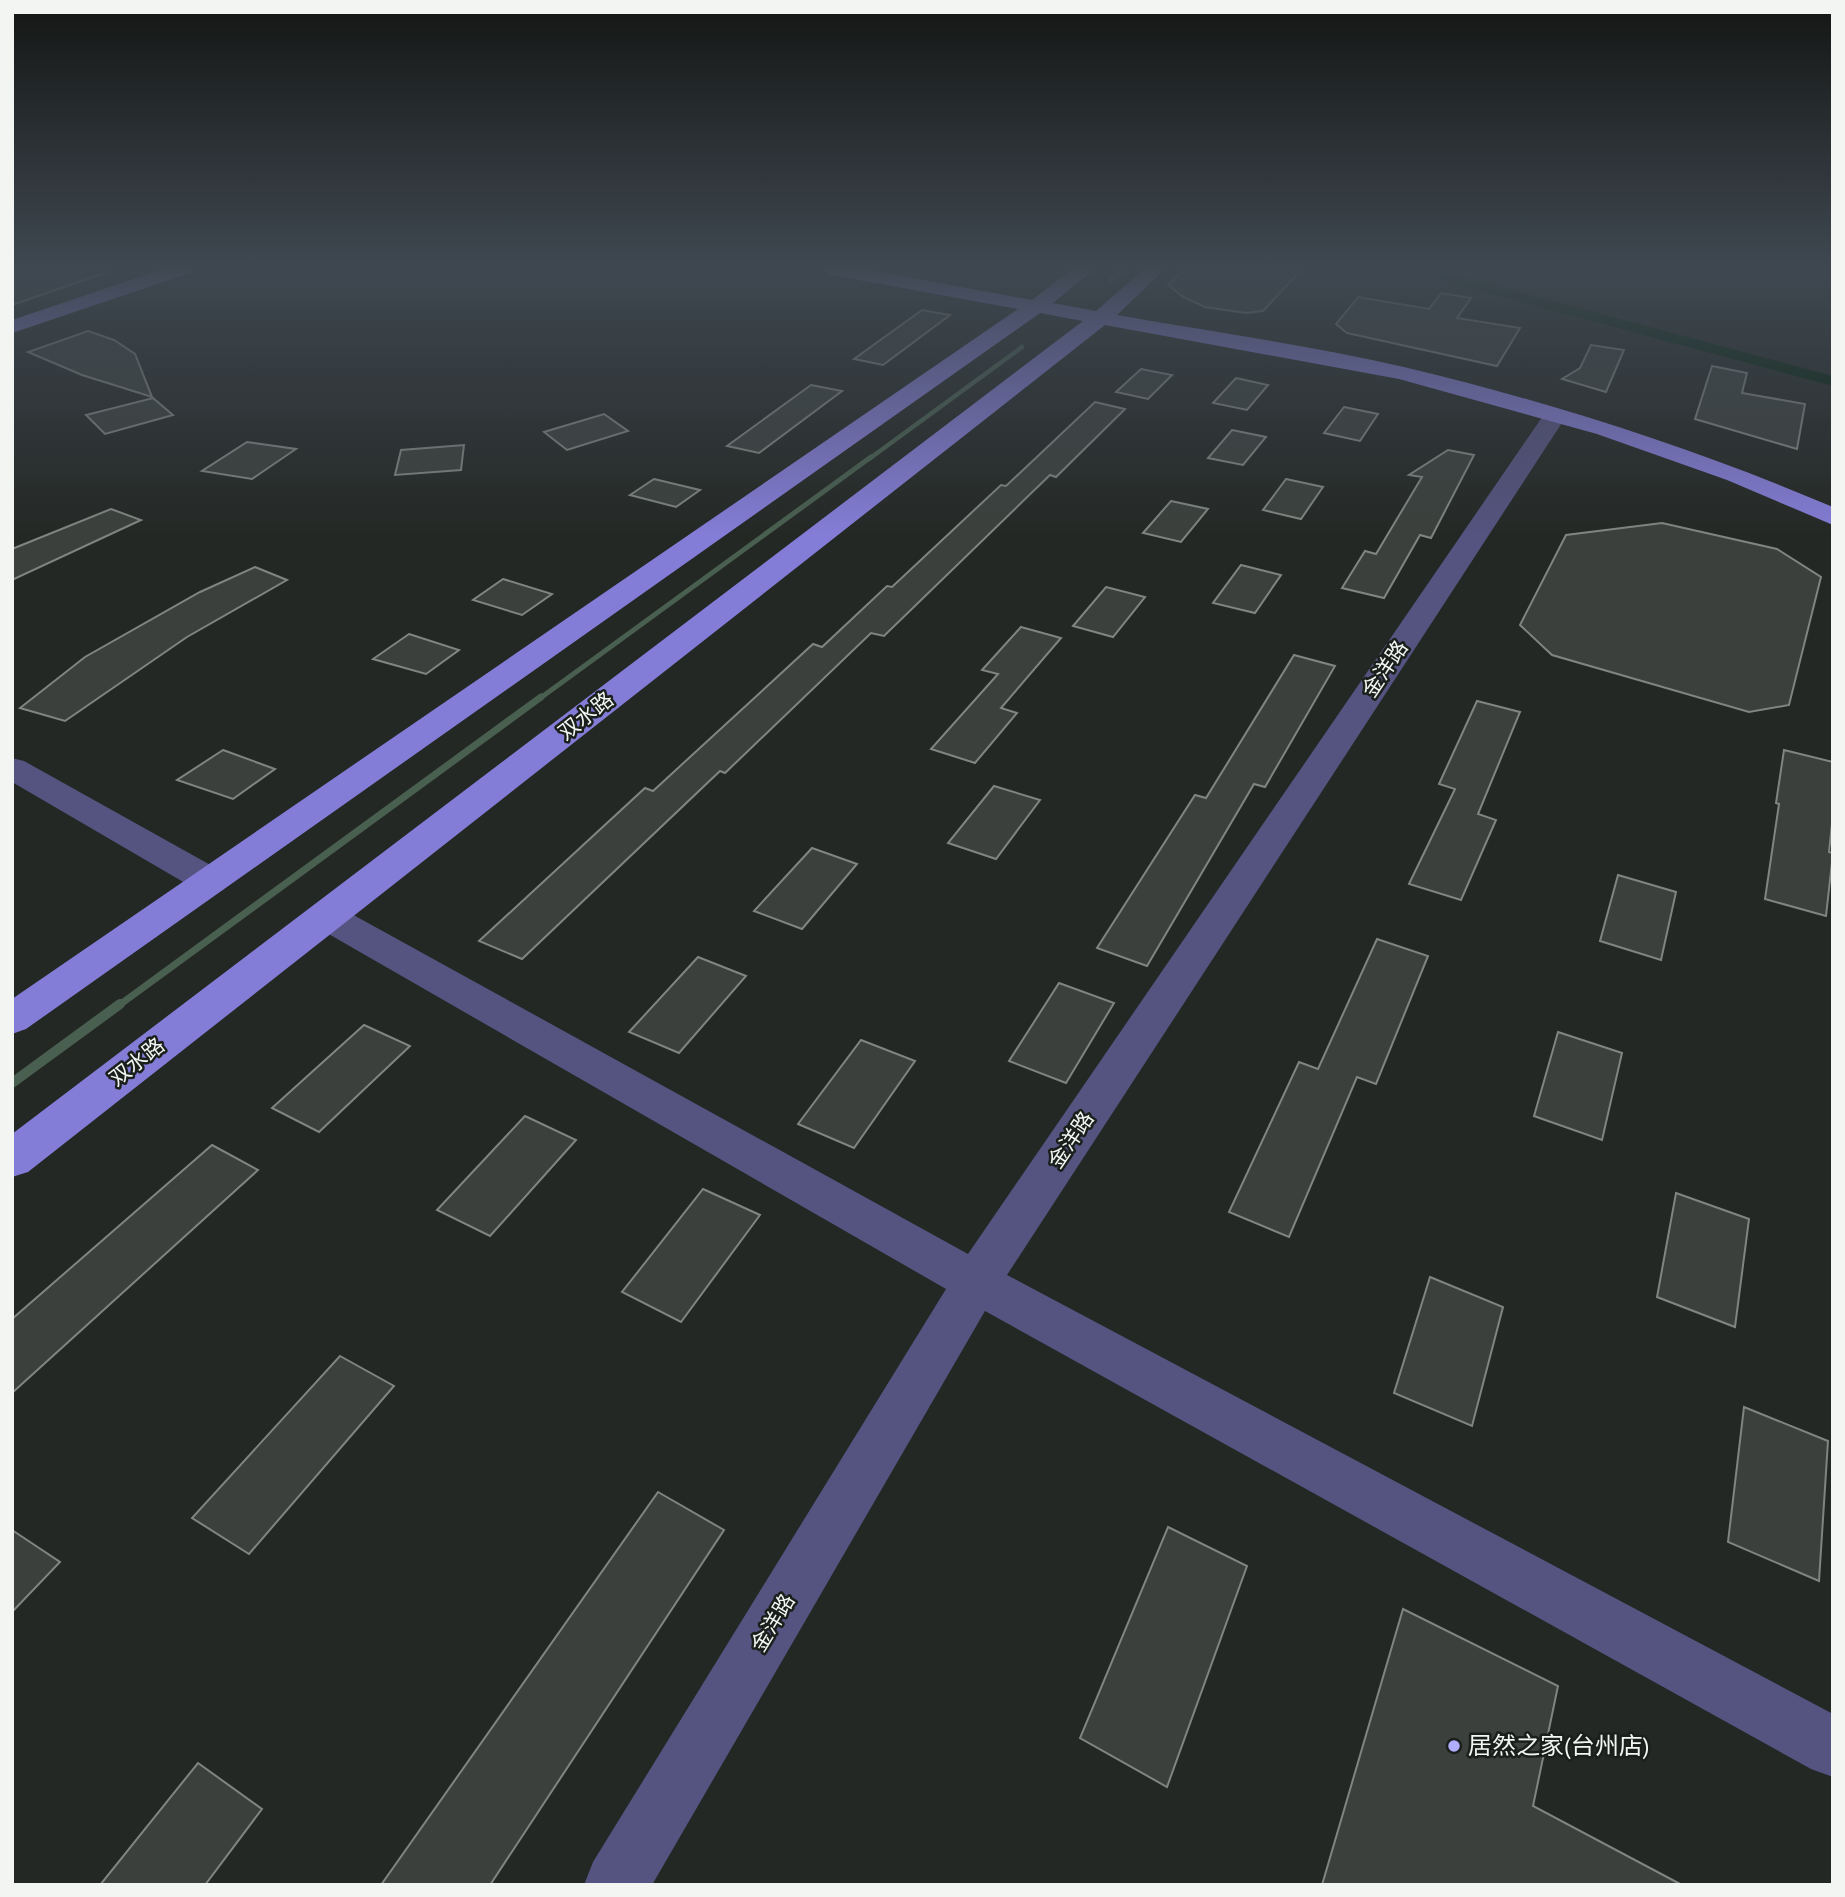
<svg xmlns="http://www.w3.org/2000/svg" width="1845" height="1897" viewBox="0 0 1845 1897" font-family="'PT Sans','Noto Sans SC',sans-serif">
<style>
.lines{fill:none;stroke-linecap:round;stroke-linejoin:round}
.stream-far3{stroke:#495f4f;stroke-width:4.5}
.stream-far2{stroke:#495f4f;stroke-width:5}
.stream-far1{stroke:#495f4f;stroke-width:7}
.stream{stroke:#495f4f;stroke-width:10}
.canal{fill:#001f09;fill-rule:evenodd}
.building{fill:#3b403c;stroke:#808581;stroke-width:2}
.minor{fill:#55537f;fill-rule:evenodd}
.major{fill:#847dd7;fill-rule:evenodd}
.poi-dot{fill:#b0adfa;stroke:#1a1f1b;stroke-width:2.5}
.labels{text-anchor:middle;stroke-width:5;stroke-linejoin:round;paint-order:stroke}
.street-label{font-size:21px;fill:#f2f5f2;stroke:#1a1f1b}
.near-poi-label{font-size:24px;fill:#f2f5f2;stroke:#1a1f1b;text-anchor:start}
</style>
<rect width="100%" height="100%" fill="#242825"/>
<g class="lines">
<g class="stream-far3">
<path d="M1110 281 1123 269"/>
<path d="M869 459 1022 347"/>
</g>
<path class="stream-far2" d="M539 699 871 457"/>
<path class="stream-far1" d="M118 1006 541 697"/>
<path class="stream" d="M12 1083 120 1004"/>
<path class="canal" d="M1408 269H1434L1833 376V386L1410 272Z"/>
</g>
<g class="building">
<path d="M12 269H104L105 273 12 305Z"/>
<path d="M1184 269H1302L1263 311 1246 313 1205 307 1183 297 1168 285Z"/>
<path d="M1441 293 1471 298 1457 318 1520 328 1497 366 1347 333 1336 324 1358 297 1429 309Z"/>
<path d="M922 310 950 315 883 365 854 359Z"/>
<path d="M88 331 114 340 135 354 152 397 82 375 28 352Z"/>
<path d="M1591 345 1624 350 1606 392 1562 379 1580 368Z"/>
<path d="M1712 366 1747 373 1742 393 1805 404 1797 449 1695 419Z"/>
<path d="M1141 369 1172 375 1148 399 1116 392Z"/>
<path d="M1236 378 1268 385 1247 410 1213 403Z"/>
<path d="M811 385 842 391 759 453 727 446Z"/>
<path d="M153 398 173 415 105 434 86 415Z"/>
<path d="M1095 402 1125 409 1056 477 1050 475 884 636 871 633 725 773 720 771 522 959 479 941 645 788 653 791 813 644 822 647 887 586 892 587 1001 485 1006 486Z"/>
<path d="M1344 407 1378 414 1360 441 1324 433Z"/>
<path d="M604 414 628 431 567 450 544 432Z"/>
<path d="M1232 430 1266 437 1243 465 1208 458Z"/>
<path d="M247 442 296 449 252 479 202 471Z"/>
<path d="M464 445 461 470 395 475 401 450Z"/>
<path d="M1448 450 1474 455 1431 538 1420 535 1384 598 1342 588 1365 551 1376 554 1422 477 1409 475Z"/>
<path d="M654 479 700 490 676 507 630 495Z"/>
<path d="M1286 479 1323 487 1301 519 1263 510Z"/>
<path d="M1171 501 1208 509 1181 542 1143 533Z"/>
<path d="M111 509 141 520 12 580V549Z"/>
<path d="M1662 523 1777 549 1821 577 1789 705 1749 712 1552 655 1520 625 1566 535Z"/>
<path d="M1241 565 1281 575 1255 613 1213 603Z"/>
<path d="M255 567 287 580 187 637 65 721 20 708 85 657 200 592Z"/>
<path d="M503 579 552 594 522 615 473 600Z"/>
<path d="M1106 587 1145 597 1113 637 1073 626Z"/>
<path d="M1021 627 1061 638 1001 708 1017 713 975 763 931 749 998 674 982 670Z"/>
<path d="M409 634 459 650 426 674 373 659Z"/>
<path d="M1294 655 1335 666 1265 787 1254 784 1147 966 1097 948 1195 795 1206 798Z"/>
<path d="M1477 701 1520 712 1478 814 1496 820 1461 900 1409 884 1455 789 1439 784Z"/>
<path d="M223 750 275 769 233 799 177 780Z"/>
<path d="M1784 750 1833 762V814L1829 852 1833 853 1826 916 1765 899 1779 804 1776 803Z"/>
<path d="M994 786 1040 800 996 859 948 843Z"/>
<path d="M812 848 857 864 802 929 754 911Z"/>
<path d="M1618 875 1676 892 1661 960 1600 941Z"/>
<path d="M1377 939 1428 956 1376 1084 1357 1077 1289 1237 1229 1212 1299 1062 1318 1069Z"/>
<path d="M698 957 746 976 679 1053 629 1032Z"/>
<path d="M1059 983 1114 1003 1066 1083 1009 1061Z"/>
<path d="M364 1025 410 1046 319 1132 272 1108Z"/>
<path d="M1558 1032 1622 1053 1602 1140 1534 1116Z"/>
<path d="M861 1040 915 1061 854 1148 798 1124Z"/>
<path d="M525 1116 576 1140 490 1236 437 1210Z"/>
<path d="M212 1145 258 1170 12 1393V1319Z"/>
<path d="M703 1189 760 1215 681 1322 622 1292Z"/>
<path d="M1676 1193 1749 1219 1735 1327 1657 1297Z"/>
<path d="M1430 1277 1503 1307 1472 1426 1394 1393Z"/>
<path d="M340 1356 394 1386 249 1554 192 1518Z"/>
<path d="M1744 1407 1828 1441 1819 1581 1728 1542Z"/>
<path d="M658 1492 724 1530 490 1885H381Z"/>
<path d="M1168 1527 1247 1566 1167 1787 1080 1738Z"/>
<path d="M12 1530 60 1562 12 1612Z"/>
<path d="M1403 1609 1558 1686 1533 1806 1682 1885H1322Z"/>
<path d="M198 1763 262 1809 205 1885H100Z"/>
</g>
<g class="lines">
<g class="minor">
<path d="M1555 408 1563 410 1567 415 1007 1275 1833 1714V1777L1811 1769 985 1311 652 1885H584L593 1862 946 1289 313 925 307 916 313 907 326 903 339 907 968 1254 1547 410Z"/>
<path d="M12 758 24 761 223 872 228 881 223 890 210 893 197 890 12 782Z"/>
</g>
<g class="major">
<path d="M163 269H192L190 273 12 333V320Z"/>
<path d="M822 269H865L1032 300 1072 269H1094L1053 303 1096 311 1144 269H1165L1117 315C1212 332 1310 345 1404 367 1551 402 1694 448 1833 507V525L1727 480 1597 434 1399 379 1105 325 28 1172 12 1177V1134L1083 321 1040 313 26 1029 12 1034V999L1018 309 831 275Z"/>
</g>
</g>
<linearGradient id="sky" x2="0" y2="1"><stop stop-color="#141614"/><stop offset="0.5" stop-color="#3f4851"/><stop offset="1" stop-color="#3f4851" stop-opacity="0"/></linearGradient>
<rect width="1845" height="535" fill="url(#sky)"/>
<circle class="poi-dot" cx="1454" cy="1746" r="7"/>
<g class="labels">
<g class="street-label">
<text transform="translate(1385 669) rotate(-56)" y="7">金洋路</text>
<text transform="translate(586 716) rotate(-38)" y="7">双水路</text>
<text transform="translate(137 1062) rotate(-38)" y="7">双水路</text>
<text transform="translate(1071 1140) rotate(-56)" y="7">金洋路</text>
<text transform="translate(773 1623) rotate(-59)" y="7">金洋路</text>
</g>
<g class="near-poi-label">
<text x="1468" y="1754">居然之家(台州店)</text>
</g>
</g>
<rect width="1845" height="1897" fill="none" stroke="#f2f5f2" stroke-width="28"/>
</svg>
